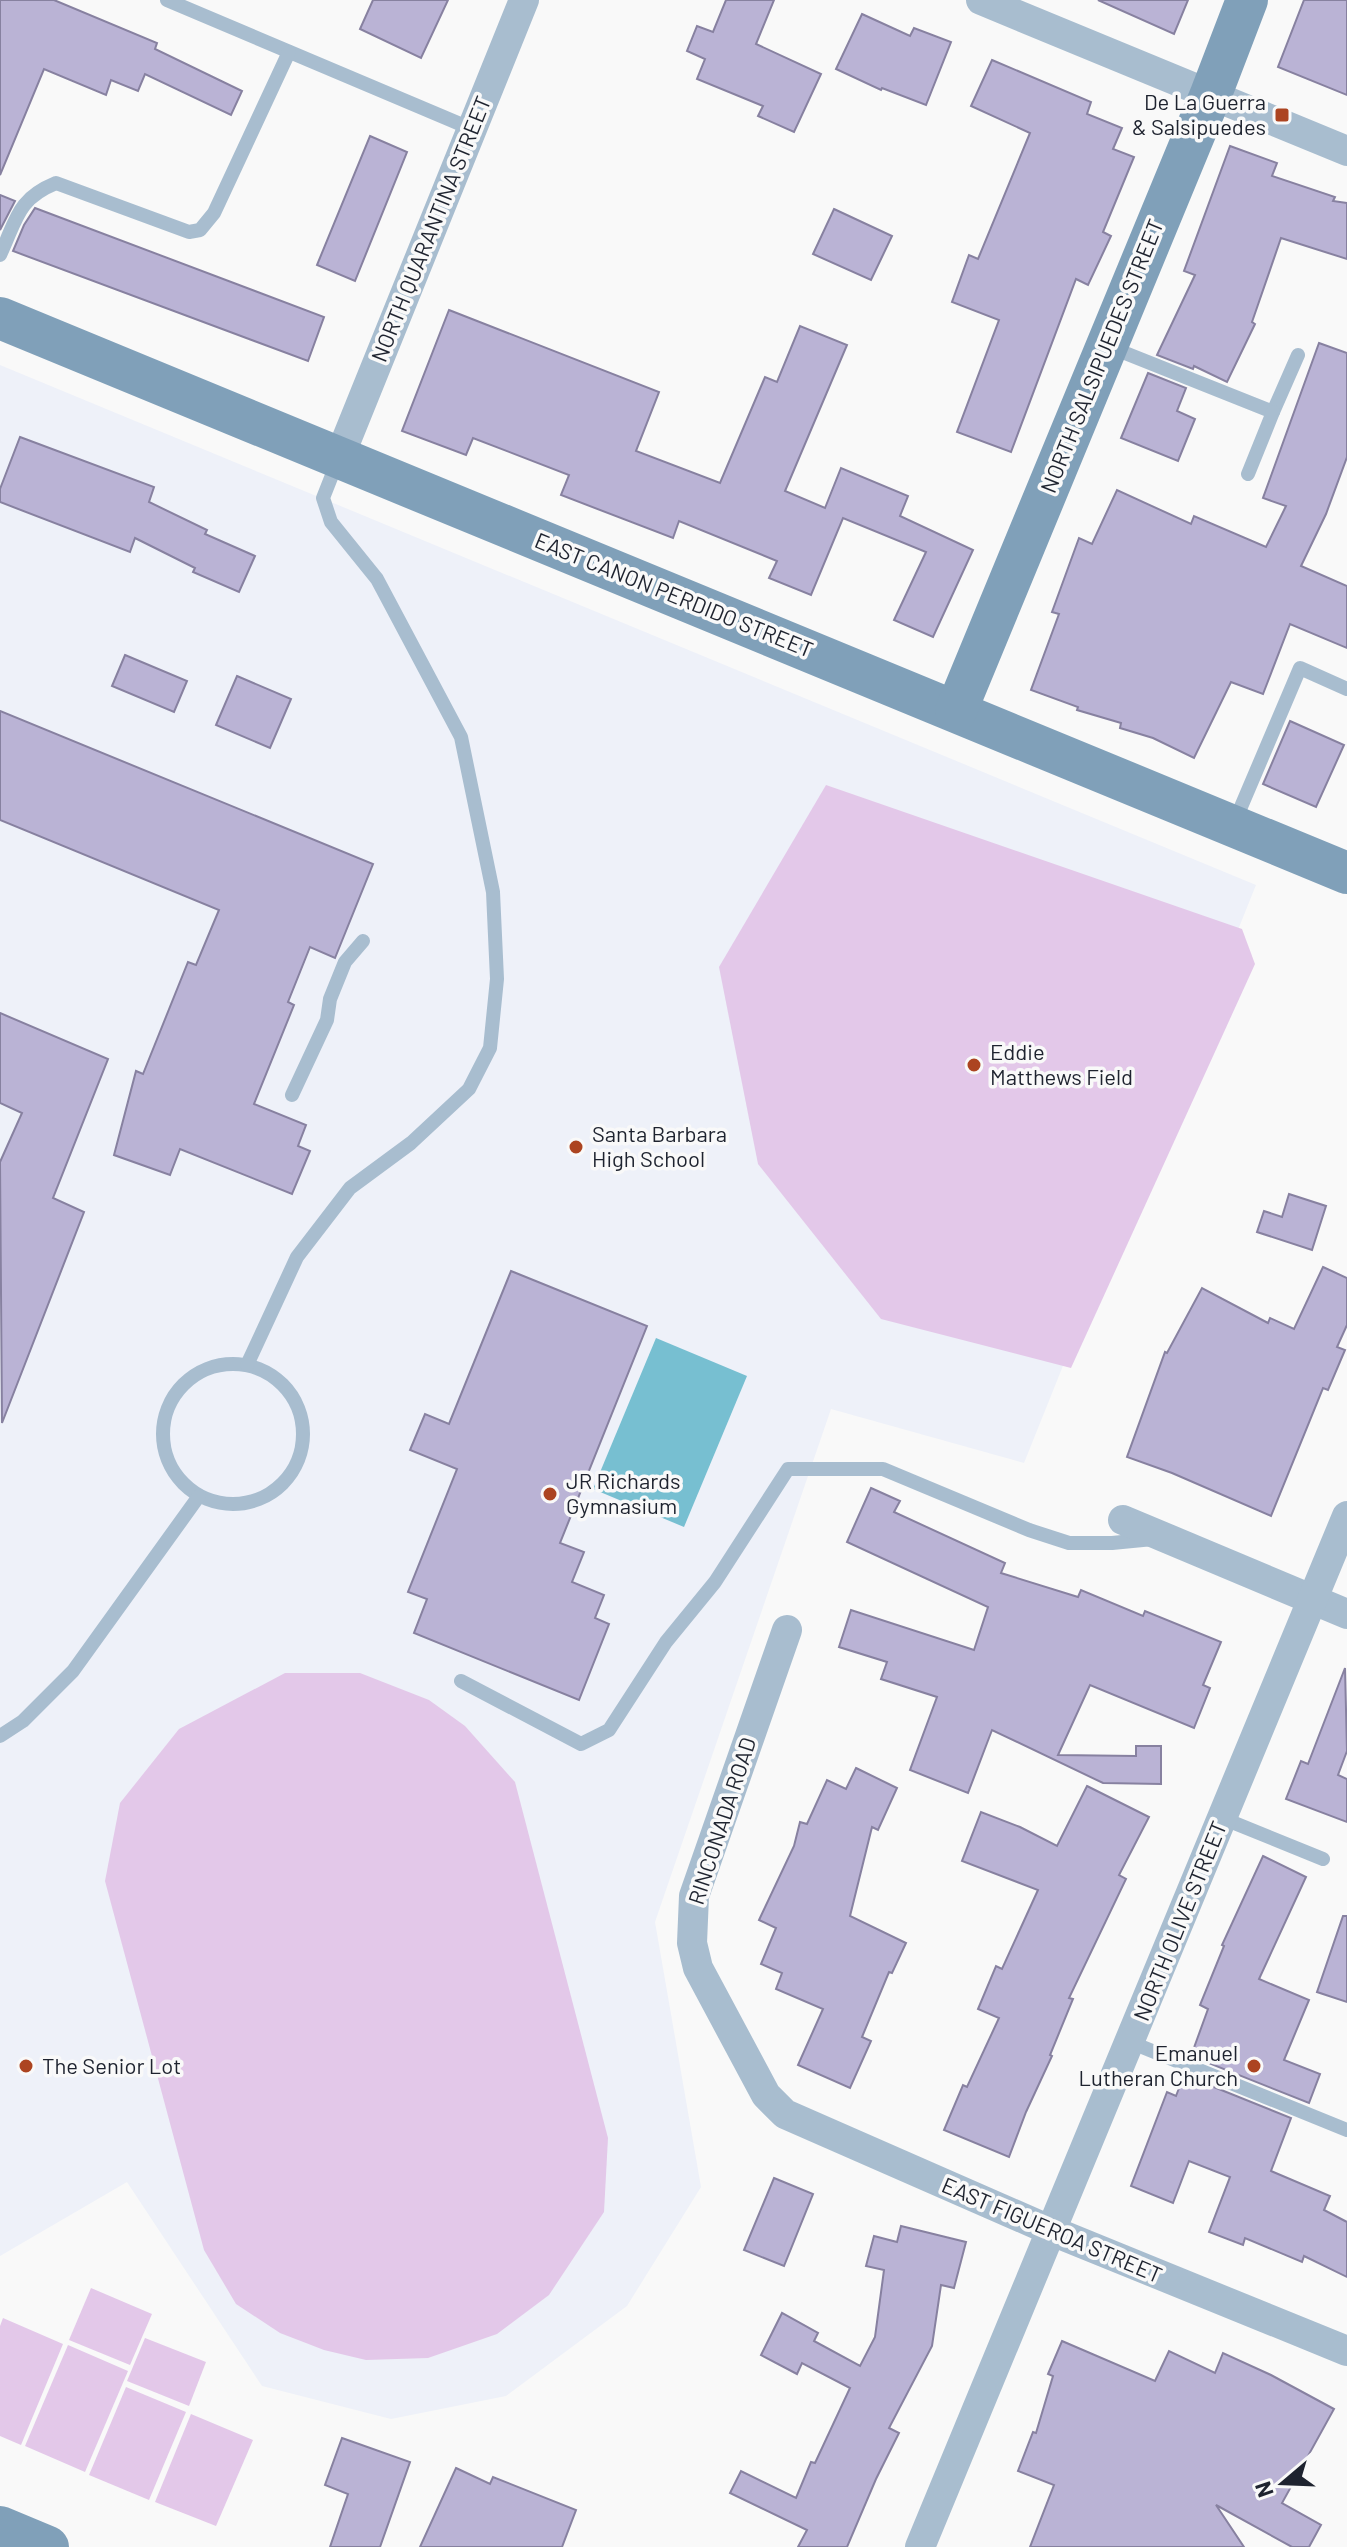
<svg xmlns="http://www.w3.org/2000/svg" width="1347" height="2547" viewBox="0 0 1347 2547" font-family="Barlow,sans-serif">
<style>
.built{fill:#eef1f9}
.green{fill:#e3c8e9}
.water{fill:#77bfd1}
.building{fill:#bab3d5;stroke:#8781a0;stroke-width:2}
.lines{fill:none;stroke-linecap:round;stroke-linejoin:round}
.lane{stroke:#a8bdcf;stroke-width:14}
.street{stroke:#a8bdcf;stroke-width:30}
.secondary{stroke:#80a0b9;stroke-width:42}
.poi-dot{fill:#ac4421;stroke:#f9f9f9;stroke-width:3}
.labels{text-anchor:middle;stroke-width:7;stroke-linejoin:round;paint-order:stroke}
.poi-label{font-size:22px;fill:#1e232f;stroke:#f9f9f9;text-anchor:start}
.street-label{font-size:22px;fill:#1e232f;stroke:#f9f9f9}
</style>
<rect width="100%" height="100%" fill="#f9f9f9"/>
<path class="built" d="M0 365 1256 885 1024 1463 831 1409 655 1922 701 2187 627 2306 506 2396 391 2419 262 2386 127 2182 0 2256Z"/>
<g class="green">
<path d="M826 785 1242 929 1255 964 1071 1368 881 1319 758 1164 719 967Z"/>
<path d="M285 1673H360L429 1700 465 1726 515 1782 608 2138 604 2212 549 2295 497 2334 428 2358 366 2360 324 2350 280 2333 236 2304 204 2250 105 1881 120 1803 179 1729Z"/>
<path d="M91 2288 152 2314 130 2365 69 2340Z"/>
<path d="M3 2318 63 2344 21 2445 0 2436V2326Z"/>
<path d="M145 2338 206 2362 189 2406 127 2381Z"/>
<path d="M68 2345 128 2371 85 2472 25 2446Z"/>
<path d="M126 2387 186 2412 149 2500 89 2475Z"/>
<path d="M191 2414 253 2440 216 2526 155 2502Z"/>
</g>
<path class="water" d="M656 1338 747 1376 684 1527 593 1489Z"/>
<g class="building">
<path d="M0 0H54L157 43 155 49 242 91 231 115 145 74 138 91 111 80 106 95 44 69 0 175Z"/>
<path d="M373 0H448L421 58 360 29Z"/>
<path d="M726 0H774L756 44 821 74 794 132 758 116 763 106 697 79 705 59 687 51 697 26 713 32Z"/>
<path d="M1098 0H1188L1174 34Z"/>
<path d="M1304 0H1347V95L1278 67Z"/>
<path d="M862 14 910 36 914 28 951 42 926 105 882 88 881 90 836 69Z"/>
<path d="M992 60 1091 102 1087 114 1122 128 1113 149 1134 157 1103 232 1111 236 1088 285 1076 279 1011 452 957 432 999 320 952 302 969 255 978 259 1030 133 971 106Z"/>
<path d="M370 136 407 152 355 281 317 265Z"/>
<path d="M1230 146 1277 163 1272 176 1335 197 1333 201 1347 203V259L1281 238 1252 322 1255 324 1227 382 1194 366 1193 369 1157 355 1195 275 1184 271Z"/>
<path d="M0 195 15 201 0 230Z"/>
<path d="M35 208 324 317 308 361 13 251 24 225Z"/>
<path d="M834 209 892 236 871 280 813 254Z"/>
<path d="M449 310 659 392 636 451 720 483 765 377 777 382 800 326 847 345 785 491 825 508 841 468 908 496 900 516 973 550 933 637 894 620 926 552 843 518 811 595 769 578 777 561 679 521 673 538 561 495 569 475 473 438 466 455 402 431Z"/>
<path d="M1319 343 1347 353V457L1326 514 1301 566 1347 586V648L1290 624 1263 694 1231 682 1194 758 1153 738 1120 728 1121 723 1077 710 1078 707 1031 690 1059 614 1052 612 1079 538 1092 544 1117 490 1191 524 1194 516 1266 547 1286 506 1263 498Z"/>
<path d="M1148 373 1186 388 1177 411 1195 419 1178 461 1121 438Z"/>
<path d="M20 437 154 487 149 502 207 530 205 534 255 556 239 592 193 572 195 568 135 538 130 552 0 502V489Z"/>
<path d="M125 655 187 681 174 712 112 686Z"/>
<path d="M237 676 291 699 270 748 216 725Z"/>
<path d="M0 711 373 864 335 958 310 947 288 1002 294 1005 254 1104 306 1125 298 1146 310 1151 292 1194 180 1149 170 1175 114 1155 136 1071 143 1074 188 962 196 965 219 910 0 820Z"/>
<path d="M1290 721 1344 745 1316 807 1263 784Z"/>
<path d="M0 1013 108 1059 53 1198 84 1212 2 1423 0 1162 22 1113 0 1103Z"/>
<path d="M1289 1194 1326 1206 1312 1250 1257 1232 1264 1211 1282 1217Z"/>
<path d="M1323 1267 1347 1278V1325L1337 1347 1345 1350 1328 1390 1323 1388 1271 1516 1172 1473 1127 1457 1165 1352 1167 1353 1202 1288 1268 1323 1270 1318 1294 1329Z"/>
<path d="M511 1271 647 1326 560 1543 584 1552 572 1582 604 1595 595 1618 609 1624 579 1700 414 1633 427 1599 408 1592 457 1469 410 1450 425 1414 449 1424Z"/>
<path d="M871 1488 900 1501 894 1512 1005 1563 1001 1573 1078 1597 1081 1590 1143 1616 1145 1611 1221 1642 1203 1685 1210 1688 1194 1728 1090 1685 1058 1755 1136 1756V1746H1161V1784L1103 1783 992 1730 968 1793 910 1770 937 1697 881 1679 887 1662 839 1647 851 1610 974 1650 988 1607 847 1542Z"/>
<path d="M1345 1668 1347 1751 1338 1775 1347 1779V1822L1286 1799 1301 1761 1308 1764Z"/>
<path d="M856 1768 897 1788 878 1830 872 1827 850 1916 906 1943 892 1973 889 1972 862 2037 871 2041 850 2088 798 2065 823 2009 776 1989 782 1973 761 1964 776 1928 759 1920 794 1846 800 1822 807 1824 827 1780 846 1789Z"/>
<path d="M1087 1786 1149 1817 1119 1875 1126 1879 1069 1998 1073 1999 1050 2055 1052 2056 1026 2112 1009 2157 944 2130 963 2085 967 2087 999 2018 978 2009 996 1966 1002 1969 1038 1890 962 1861 981 1812 1020 1827 1057 1846Z"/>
<path d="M1263 1856 1306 1877 1259 1979 1309 2000 1284 2060 1320 2074 1309 2103 1191 2056 1208 2009 1200 2005 1224 1946 1222 1945Z"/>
<path d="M1343 1916H1347V2002L1317 1992Z"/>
<path d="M1184 2075 1291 2118 1271 2171 1330 2196 1324 2210 1347 2222V2277L1304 2256 1302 2262 1245 2238 1243 2245 1209 2232 1230 2177 1189 2161 1173 2203 1131 2186 1167 2092 1176 2096Z"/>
<path d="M774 2178 813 2194 784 2266 744 2250Z"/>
<path d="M901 2226 966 2242 954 2288 941 2285 932 2346 889 2428 899 2433 876 2479 847 2547H798L807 2530 730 2493 741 2471 796 2498 811 2462 815 2463 850 2388 802 2363 797 2374 761 2355 782 2313 818 2333 814 2341 860 2366 875 2337 884 2270 866 2266 874 2236 897 2242Z"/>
<path d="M1062 2341 1155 2381 1169 2351 1215 2373 1223 2353 1271 2375 1334 2409 1282 2503 1321 2525 1309 2547H1292L1216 2505 1244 2547H1030L1054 2485 1018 2471 1033 2432 1036 2433 1053 2376 1048 2374Z"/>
<path d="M342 2438 410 2462 380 2547H330L348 2494 325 2485Z"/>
<path d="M456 2468 490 2484 493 2477 576 2510 562 2547H420Z"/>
</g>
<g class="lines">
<g class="lane">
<path d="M167 0 472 129"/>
<path d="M0 255C17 219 17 199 56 183L189 232 200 230 214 213 289 52"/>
<path d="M1110 347 1273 412 1298 355"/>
<path d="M1248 474 1273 412"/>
<path d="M1235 821 1300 668 1347 689"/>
<path d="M292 1095 327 1020 330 999 345 962 363 941"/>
<circle cx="233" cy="1434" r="70"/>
<path d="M247 1365 297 1257 350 1188 411 1143 469 1089 490 1048 497 979 493 892 461 737 377 579 331 522 323 498 338 460"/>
<path d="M461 1681 581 1744 609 1730 666 1642 715 1582 788 1469H883L1029 1530 1069 1543H1112L1153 1539"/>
<path d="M0 1736 23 1721 73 1671 199 1496"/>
<path d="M1222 1818 1323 1859"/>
<path d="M1130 2042 1347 2130"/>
</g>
<g class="street">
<path d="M981 0 1347 151"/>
<path d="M339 458 524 0"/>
<path d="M1123 1520 1347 1614"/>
<path d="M787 1630 694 1896 692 1943 698 1968 766 2095 785 2114 1052 2231 1347 2351"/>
<path d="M920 2547 1347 1516"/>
</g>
<g class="secondary">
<path d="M0 318 1347 873"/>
<path d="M956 711 1211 94 1247 0"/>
<path d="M0 2527 48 2547"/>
</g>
</g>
<g class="poi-dot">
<rect x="1274" y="107" width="16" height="16" rx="4"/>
<circle cx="974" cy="1065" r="8"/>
<circle cx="576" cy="1147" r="8"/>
<circle cx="550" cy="1494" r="8"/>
<circle cx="26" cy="2066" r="8"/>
<circle cx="1254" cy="2066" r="8"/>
</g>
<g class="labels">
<g class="poi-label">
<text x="1266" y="110" text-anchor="end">De La Guerra<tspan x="1266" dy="25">&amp; Salsipuedes</tspan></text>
<text x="990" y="1060">Eddie<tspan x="990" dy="25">Matthews Field</tspan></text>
<text x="592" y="1142">Santa Barbara<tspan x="592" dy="25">High School</tspan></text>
<text x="566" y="1489">JR Richards<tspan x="566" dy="25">Gymnasium</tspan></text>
<text x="1238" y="2061" text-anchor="end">Emanuel<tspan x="1238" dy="25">Lutheran Church</tspan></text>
<text x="42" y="2074">The Senior Lot</text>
</g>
<g class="street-label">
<text transform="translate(431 229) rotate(-68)" y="8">NORTH QUARANTINA STREET</text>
<text transform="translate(1102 356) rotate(-68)" y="8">NORTH SALSIPUEDES STREET</text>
<text transform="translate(674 595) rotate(22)" y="8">EAST CANON PERDIDO STREET</text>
<text transform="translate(722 1821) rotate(-72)" y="8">RINCONADA ROAD</text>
<text transform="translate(1180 1921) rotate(-68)" y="8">NORTH OLIVE STREET</text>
<text transform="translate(1052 2230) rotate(23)" y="8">EAST FIGUEROA STREET</text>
</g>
</g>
<g transform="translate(1283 2483) rotate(251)" stroke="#f9f9f9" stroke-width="6" paint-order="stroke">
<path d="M0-6L14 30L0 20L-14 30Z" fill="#1e232f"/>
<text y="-12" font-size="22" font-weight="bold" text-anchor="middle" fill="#1e232f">N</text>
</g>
</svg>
